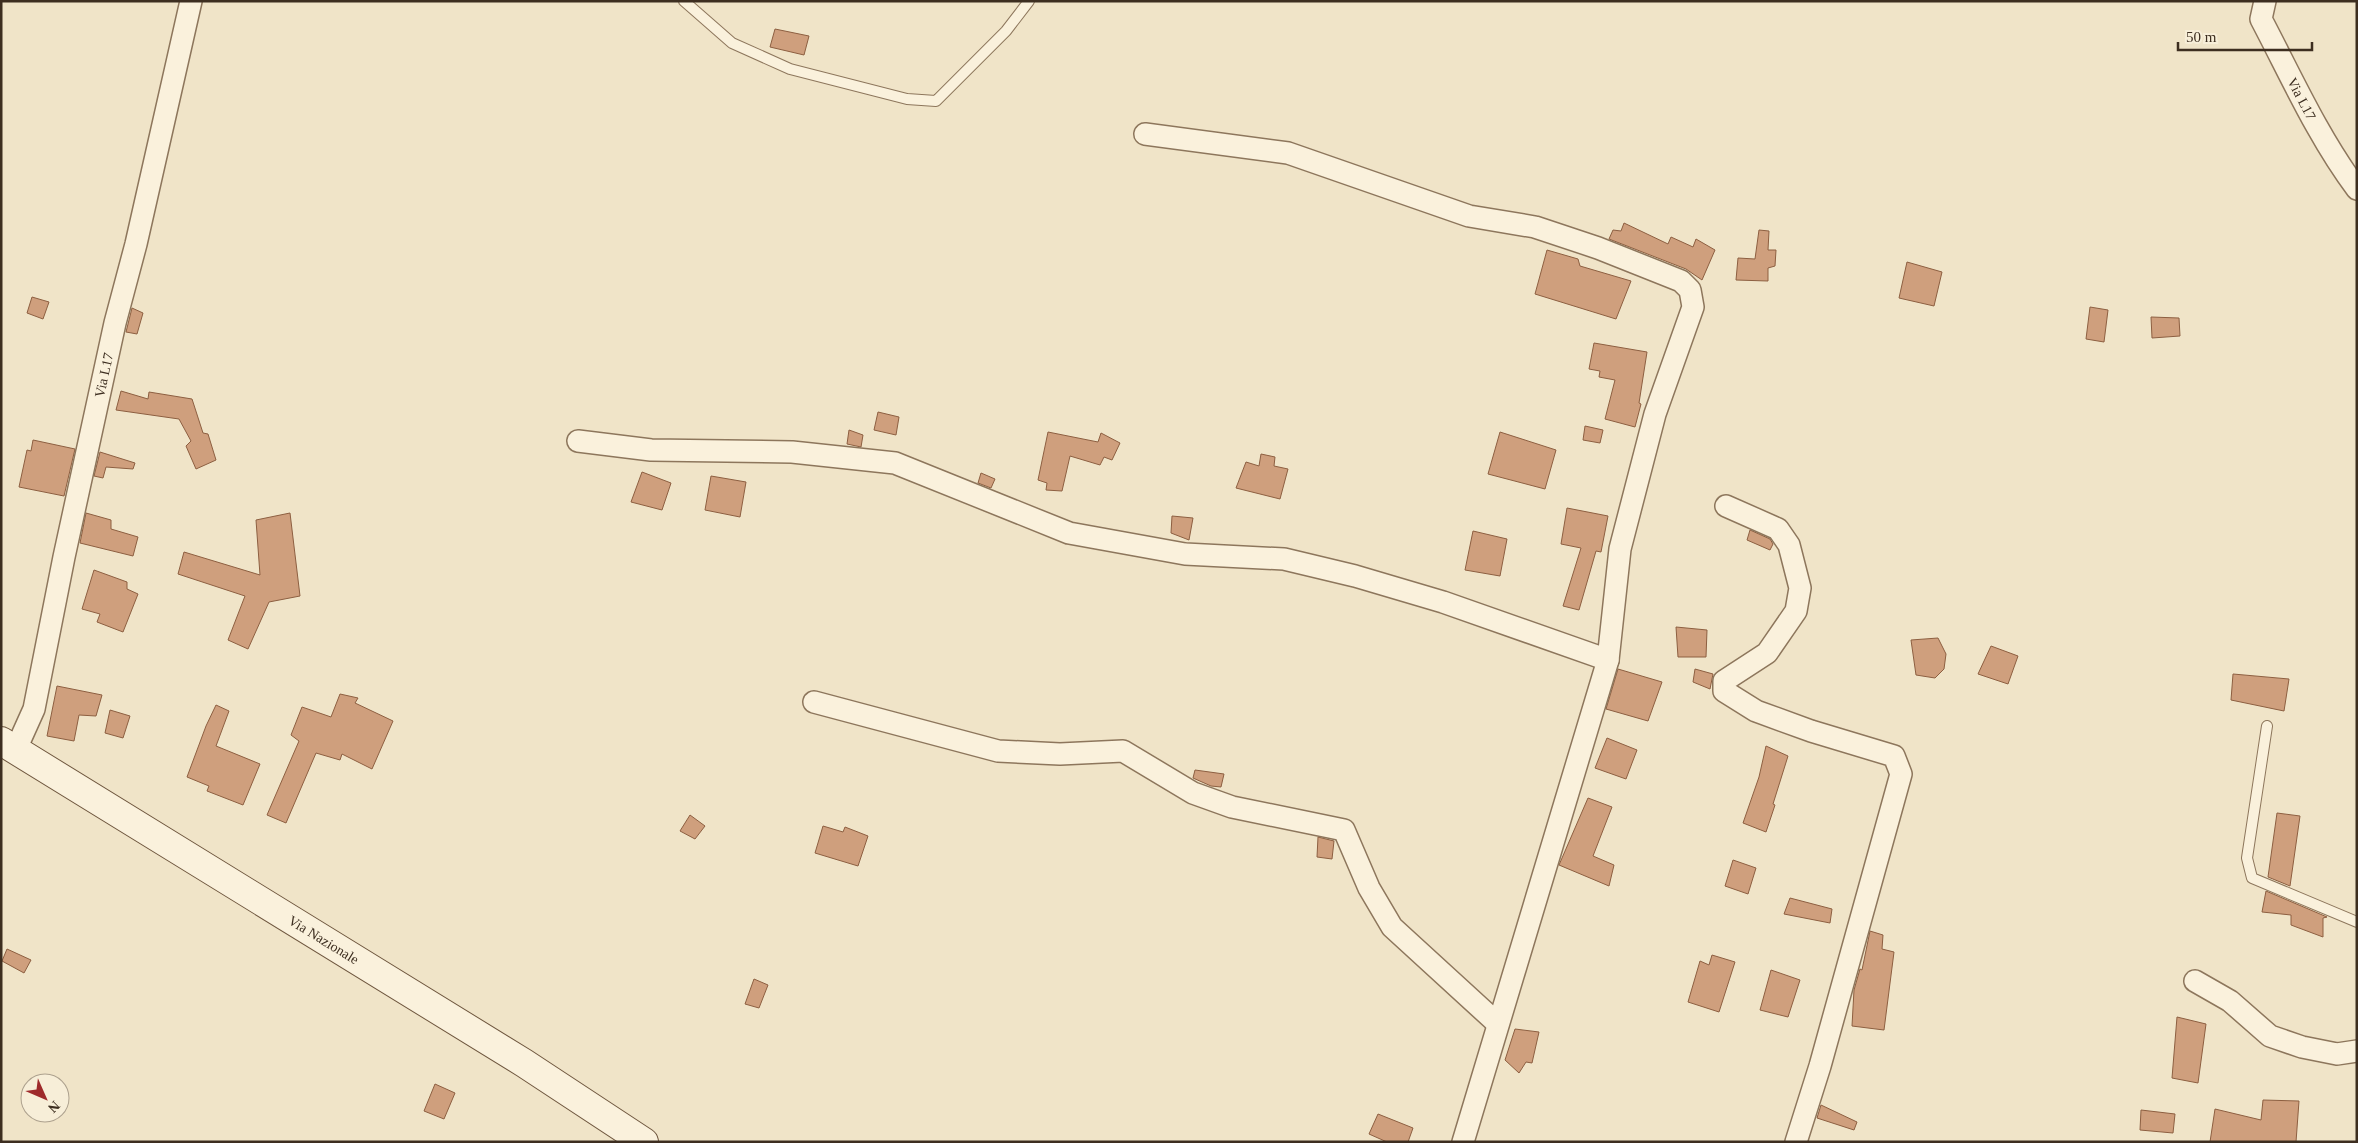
<svg xmlns="http://www.w3.org/2000/svg" width="2358" height="1143" viewBox="0 0 2358 1143" font-family="Georgia,serif">
<style>
.building{fill:#cf9f7d;stroke:#8d5f41}
.lines{fill:none;stroke-linecap:round;stroke-linejoin:round}
.service-casing{stroke:#8d765c;stroke-width:12}
.minor-casing{stroke:#8d765c;stroke-width:24}
.secondary-casing{stroke:#6f573f;stroke-width:30}
.service{stroke:#faf1dc;stroke-width:10}
.minor{stroke:#faf1dc;stroke-width:21}
.secondary{stroke:#faf1dc;stroke-width:28}
.labels{text-anchor:middle;stroke-width:4.5;stroke-linejoin:round;paint-order:stroke}
.street-label{font-size:14px;fill:#3d2e20;stroke:#f7eed8}
</style>
<rect width="100%" height="100%" fill="#f0e4c8"/>
<g class="building">
<path d="M775 29 809 36 804 55 770 47Z"/>
<path d="M1624 223 1668 244 1671 237 1693 247 1696 239 1715 250 1702 280 1686 269 1609 239 1613 230 1621 231Z"/>
<path d="M1759 230 1769 231 1768 250H1776L1775 266 1768 268V281L1736 280 1738 258 1755 259Z"/>
<path d="M1547 250 1578 259 1580 266 1631 281 1616 319 1535 294Z"/>
<path d="M1907 262 1942 272 1934 306 1899 298Z"/>
<path d="M32 297 49 302 43 319 27 313Z"/>
<path d="M2090 307 2108 310 2104 342 2086 339Z"/>
<path d="M132 308 143 313 137 334 126 332Z"/>
<path d="M2151 317 2179 318 2180 336 2152 338Z"/>
<path d="M1594 343 1647 352 1639 403 1641 404 1635 427 1605 419 1615 380 1599 377 1600 371 1589 369Z"/>
<path d="M121 391 148 399 149 392 192 399 203 433 208 434 216 460 196 469 186 446 191 441 179 419 116 410Z"/>
<path d="M878 412 899 417 896 435 874 430Z"/>
<path d="M1585 426 1603 430 1600 443 1583 440Z"/>
<path d="M849 430 863 435 861 447 847 444Z"/>
<path d="M1048 432 1098 442 1101 433 1120 443 1112 460 1104 457 1100 465 1070 456 1062 491 1046 490 1047 483 1038 480Z"/>
<path d="M1500 432 1556 450 1545 489 1488 474Z"/>
<path d="M33 440 75 449 64 496 19 487 27 450 31 451Z"/>
<path d="M100 452 135 463 133 469 106 467 103 478 94 476Z"/>
<path d="M1261 454 1275 457 1274 466 1288 469 1280 499 1236 488 1246 462 1259 466Z"/>
<path d="M642 472 671 483 662 510 631 502Z"/>
<path d="M981 473 995 479 991 488 978 483Z"/>
<path d="M711 476 746 482 740 517 705 510Z"/>
<path d="M1567 508 1608 516 1601 552 1596 551 1579 610 1563 606 1581 548 1561 544Z"/>
<path d="M86 513 111 520V529L138 537 133 556 80 543Z"/>
<path d="M290 513 300 596 269 602 248 649 228 640 245 596 178 574 184 552 260 575 256 520Z"/>
<path d="M1172 516 1193 518 1189 540 1171 533Z"/>
<path d="M1750 530 1770 539 1773 544 1770 550 1747 540Z"/>
<path d="M1473 531 1507 539 1500 576 1465 570Z"/>
<path d="M94 570 127 582V589L138 594 123 632 97 622 100 614 82 609Z"/>
<path d="M1676 627 1707 630 1706 657H1678Z"/>
<path d="M1938 638 1946 654 1944 669 1935 678 1916 675 1911 640Z"/>
<path d="M1991 646 2018 656 2008 684 1978 674Z"/>
<path d="M1618 669 1662 682 1648 721 1606 709Z"/>
<path d="M1695 669 1713 674 1710 689 1693 682Z"/>
<path d="M2233 674 2289 679 2284 711 2231 700Z"/>
<path d="M57 686 102 695 96 716 79 715 74 741 47 736Z"/>
<path d="M340 694 358 698 355 703 393 721 372 769 342 754 340 760 316 753 286 823 267 815 299 741 291 735 302 707 331 717Z"/>
<path d="M216 705 229 711 216 746 260 764 243 805 207 791 209 786 187 777 206 726Z"/>
<path d="M110 710 130 716 123 738 105 733Z"/>
<path d="M1607 738 1637 750 1626 779 1595 768Z"/>
<path d="M1766 746 1788 756 1773 804 1775 805 1766 832 1743 823 1759 777Z"/>
<path d="M1195 770 1224 774 1221 787 1211 786 1193 778Z"/>
<path d="M1588 798 1612 807 1593 856 1614 865 1609 886 1559 865Z"/>
<path d="M2277 813 2300 816 2290 886 2268 877Z"/>
<path d="M690 815 705 826 695 839 680 831Z"/>
<path d="M823 826 843 832 845 827 868 836 858 866 815 853Z"/>
<path d="M1318 837 1334 841 1332 859 1317 857Z"/>
<path d="M1733 860 1756 868 1748 894 1725 886Z"/>
<path d="M2266 891 2327 917 2323 918V937L2291 925V915L2262 912Z"/>
<path d="M1790 898 1832 909 1830 923 1784 914Z"/>
<path d="M1870 931 1883 935 1882 949 1894 952 1884 1030 1852 1026 1854 990 1860 969 1862 970Z"/>
<path d="M7 949 31 960 24 973 2 961Z"/>
<path d="M1712 955 1735 962 1719 1012 1688 1002 1700 961 1709 965Z"/>
<path d="M1771 970 1800 980 1788 1017 1760 1010Z"/>
<path d="M754 979 768 985 759 1008 745 1004Z"/>
<path d="M2177 1017 2206 1024 2198 1083 2172 1078Z"/>
<path d="M1515 1029 1539 1032 1532 1063 1526 1062 1519 1073 1505 1060Z"/>
<path d="M435 1084 455 1093 444 1119 424 1111Z"/>
<path d="M2263 1100 2299 1101 2296 1142H2210L2215 1109 2261 1120Z"/>
<path d="M1821 1105 1857 1122 1854 1130 1817 1118Z"/>
<path d="M2141 1110 2175 1114 2173 1133 2140 1130Z"/>
<path d="M1378 1114 1413 1128 1408 1142H1387L1369 1134Z"/>
</g>
<g class="lines">
<g class="service-casing">
<g id="service">
<path d="M684 1 732 43 790 69 907 99 936 101 1006 31 1029 1"/>
<path d="M2267 726 2247 858 2252 878 2357 922"/>
</g>
</g>
<g class="minor-casing">
<g id="minor">
<path id="s1" d="M2265 1 2261 19C2291 76 2318 137 2357 189"/>
<path d="M1145 134 1288 153 1469 216 1535 227 1598 248 1681 281 1690 290 1693 307 1655 414 1620 549 1608 660 1463 1142"/>
<path d="M578 441 651 450 792 452 895 463 1069 533 1185 554 1284 559 1355 576 1443 602 1608 660"/>
<path d="M1726 506 1778 529 1789 545 1800 588 1796 611 1767 653 1724 681V691L1756 711 1811 731 1894 756 1901 774 1820 1066 1796 1142"/>
<path d="M814 702 998 751 1060 754 1123 751 1193 793 1232 807 1344 830 1369 888 1392 927 1498 1024"/>
<path id="s2" d="M16 749 34 709 64 557 115 323 136 244 191 1"/>
<path d="M2195 981 2230 1001 2270 1036 2302 1047 2337 1054 2357 1051"/>
</g>
</g>
<g class="secondary-casing">
<g id="secondary">
<path id="s3" d="M1 741 524 1063 644 1142"/>
</g>
</g>
<use href="#service" class="service"/>
<use href="#minor" class="minor"/>
<use href="#secondary" class="secondary"/>
</g>
<g class="labels">
<g class="street-label">
<text dy="5" stroke="none"><textPath href="#s1" startOffset="108">Via L17</textPath></text>
<text dy="5" stroke="none"><textPath href="#s2" startOffset="385">Via L17</textPath></text>
<text dy="5" stroke="none"><textPath href="#s3" startOffset="379">Via Nazionale</textPath></text>
</g>
</g>
<rect width="2358" height="1143" fill="none" stroke="#3d2e20" stroke-width="5"/>
<g transform="translate(45 1098) rotate(135)"><circle r="24" fill="#f7eed8" stroke="#ada18e"/>
<path d="M0-4L9 19L0 12L-9 19Z" fill="#9e2a2b"/>
<text y="-8" font-size="14" font-weight="bold" text-anchor="middle" fill="#3d2e20">N</text>
</g>
<path d="M2178 42v8h134v-8" fill="none" stroke="#3d2e20" stroke-width="2.5"/>
<text x="2186" y="42" font-size="15" fill="#3d2e20" stroke="#f7eed8" stroke-width="4" paint-order="stroke">50 m</text>
</svg>
